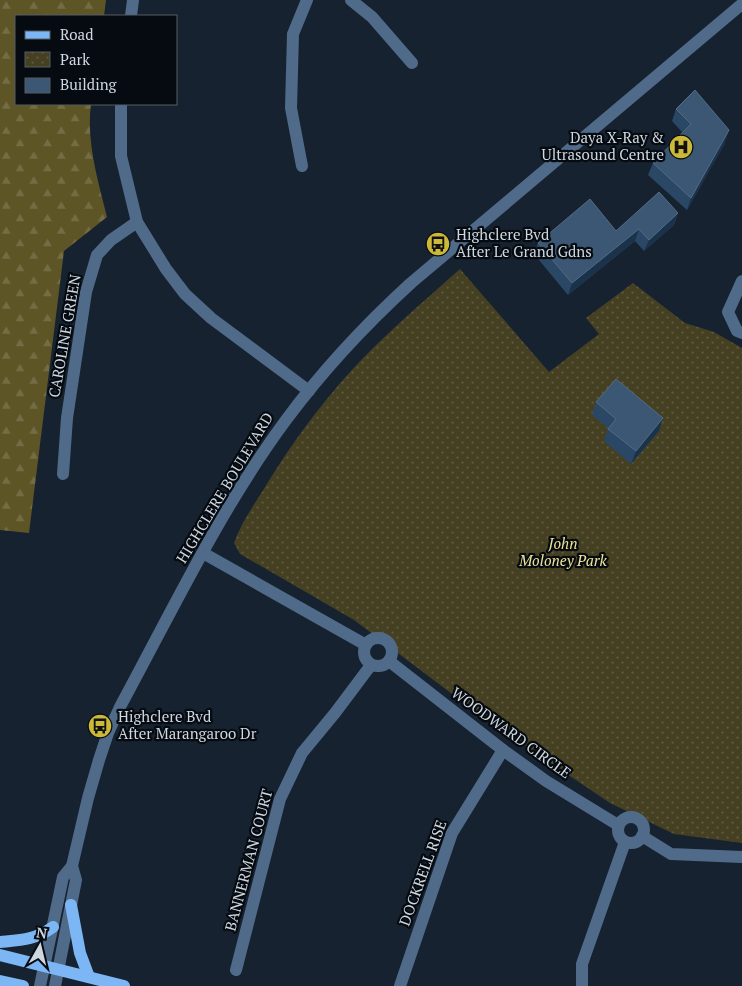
<svg xmlns="http://www.w3.org/2000/svg" width="742" height="986" viewBox="0 0 742 986" font-family="'PT Serif',serif">
<style>
.forest{fill:url(#forest-firs)}
.park{fill:url(#park-dots)}
.lines{fill:none;stroke-linecap:round;stroke-linejoin:round}
.minor{stroke:#506b89;stroke-width:12}
.major{stroke:#7db6f4;stroke-width:12}
.wall{fill:#2a4866}
.shaded-wall{fill:#1b324b}
.building{fill:#3c5773;stroke:#536b84}
.labels{text-anchor:middle;stroke-width:4.5;stroke-linejoin:round;paint-order:stroke}
.poi-label{font-size:15px;fill:#cfd7e0;stroke:#060b11;text-anchor:start}
.street-label{font-size:15px;fill:#cfd7e0;stroke:#060b11}
.park-label{font-size:15px;font-style:italic;fill:#f0e497;stroke:#060b11}
</style>
<defs>
<pattern id="forest-firs" width="22" height="20" patternUnits="userSpaceOnUse" patternTransform="scale(1.25)"><rect width="22" height="20" fill="#5d5526"/><path d="M5 1l3.5 6h-7zM16 11l3.5 6h-7z" fill="#736d45"/></pattern>
<pattern id="park-dots" width="8" height="8" patternUnits="userSpaceOnUse" patternTransform="scale(1.25)"><rect width="8" height="8" fill="#454022"/><path d="M2 2h.1M6 6h.1" fill="none" stroke="#5f5b42" stroke-width="1.8" stroke-linecap="round"/></pattern>
</defs>
<rect width="100%" height="100%" fill="#16222f"/>
<path class="forest" d="M0 0H106L104 16H16V104H91C86 141 98 181 107 217L64 251 29 533 0 530Z"/>
<path class="park" d="M460 269 549 372 599 334 586 318 633 283 685 323 714 332 742 348V843L674 834 610 803 484 718 354 620 240 554 234 543C241 523 254 505 265 487 290 446 319 406 351 371 385 334 423 302 460 269Z"/>
<g class="lines">
<g class="minor">
<path d="M351 0 372 17 412 63"/>
<path d="M131 16 133 0"/>
<path d="M121 104V156L137 222 166 269 185 294 211 318 309 391"/>
<path d="M302 166 291 108 293 34 307 0"/>
<path d="M742 281 728 312 737 331 742 333"/>
<path d="M63 474 67 418 86 292 97 255 111 240 137 222"/>
<path d="M203 553 366 645"/>
<circle cx="378" cy="652" r="14"/>
<path d="M389 661 503 750 546 781 618 825"/>
<circle cx="631" cy="830" r="13"/>
<path d="M642 836 671 854 742 857"/>
<path d="M236 970 280 799 302 753 335 713 371 665"/>
<path d="M40 986 63 877 72 866 88 798 99 760 108 733 121 705C172 611 222 506 286 420 323 370 365 325 411 283L742 4"/>
<path d="M55 986 76 880 72 866"/>
<path d="M400 986 452 833 503 750"/>
<path d="M582 986V964L625 842"/>
</g>
<g class="major">
<path d="M71 905 80 953 89 977"/>
<path d="M0 942C21 940 35 940 53 927"/>
<path d="M0 955 124 986"/>
<path d="M0 981 23 986"/>
</g>
</g>
<g class="wall">
<path d="M676 109 725 143 687 210 648 175 653 163 682 132 672 121Z"/>
<path d="M678 213 674 225 644 251 635 241 568 295 534 254 538 243 616 231Z"/>
<path d="M596 402 663 418 659 431 631 464 604 441 608 428 592 415Z"/>
</g>
<g class="shaded-wall">
<path d="M729 130 725 143 687 210 691 198Z"/>
<path d="M678 213 674 225 644 251 649 240Z"/>
<path d="M639 229 635 241 568 295 572 283Z"/>
<path d="M663 418 659 431 631 464 636 451Z"/>
</g>
<g class="building">
<path d="M695 90 729 130 691 198 653 163 691 124 676 109Z"/>
<path d="M659 192 678 213 649 240 639 229 572 283 538 243 590 199 616 231Z"/>
<path d="M616 379 663 418 636 451 608 429 616 419 596 402Z"/>
</g>
<defs>
<g id="hospital-disc" transform="scale(1.25)"><circle r="9.5" fill="#cdb938" stroke="#060b11"/><path d="M-5-5h3v3.5h4V-5h3V5h-3V1.5h-4V5h-3Z" fill="#111"/></g>
<g id="bus-disc" transform="scale(1.25)"><circle r="9.5" fill="#cdb938" stroke="#060b11"/><path d="M-5-6H5V4H4V6H2V4H-2V6H-4V4H-5ZM-3.5-4V0h7V-4ZM-3.5 1.2v1.5H-2V1.2ZM2 1.2v1.5H3.5V1.2Z" fill="#111"/></g>
</defs>
<g fill-rule="evenodd">
<use href="#hospital-disc" x="681" y="147"/>
<use href="#bus-disc" x="438" y="244"/>
<use href="#bus-disc" x="100" y="726"/>
</g>
<g class="labels">
<g class="poi-label">
<text x="664" y="143" text-anchor="end">Daya X-Ray &amp;<tspan x="664" dy="17">Ultrasound Centre</tspan></text>
<text x="456" y="240">Highclere Bvd<tspan x="456" dy="17">After Le Grand Gdns</tspan></text>
<text x="118" y="722">Highclere Bvd<tspan x="118" dy="17">After Marangaroo Dr</tspan></text>
</g>
<g class="street-label">
<text transform="translate(65 336) rotate(-80)" y="5">CAROLINE GREEN</text>
<text transform="translate(225 488) rotate(-59)" y="5">HIGHCLERE BOULEVARD</text>
<text transform="translate(511 733) rotate(36)" y="5">WOODWARD CIRCLE</text>
<text transform="translate(249 860) rotate(-75)" y="5">BANNERMAN COURT</text>
<text transform="translate(423 873) rotate(-70)" y="5">DOCKRELL RISE</text>
</g>
<g class="park-label">
<text x="563" y="549">John<tspan x="563" dy="17">Moloney Park</tspan></text>
</g>
</g>
<rect x="15" y="15" width="162" height="90" fill="#060b11" stroke="#565d64"/>
<rect x="25" y="31" width="25" height="8" fill="#7db6f4" stroke="#565d64"/>
<text x="60" y="40" font-size="15" fill="#cfd7e0">Road</text>
<rect x="25" y="52" width="25" height="15" fill="url(#park-dots)" stroke="#565d64"/>
<text x="60" y="65" font-size="15" fill="#cfd7e0">Park</text>
<rect x="25" y="78" width="25" height="15" fill="#3c5773" stroke="#565d64"/>
<text x="60" y="90" font-size="15" fill="#cfd7e0">Building</text>
<g transform="translate(40 946) rotate(8)" stroke="#060b11" stroke-width="4" paint-order="stroke">
<path d="M0-4L9 19L0 12L-9 19Z" fill="#cfd7e0"/>
<text y="-8" font-size="14" font-weight="bold" text-anchor="middle" fill="#cfd7e0">N</text>
</g>
</svg>
